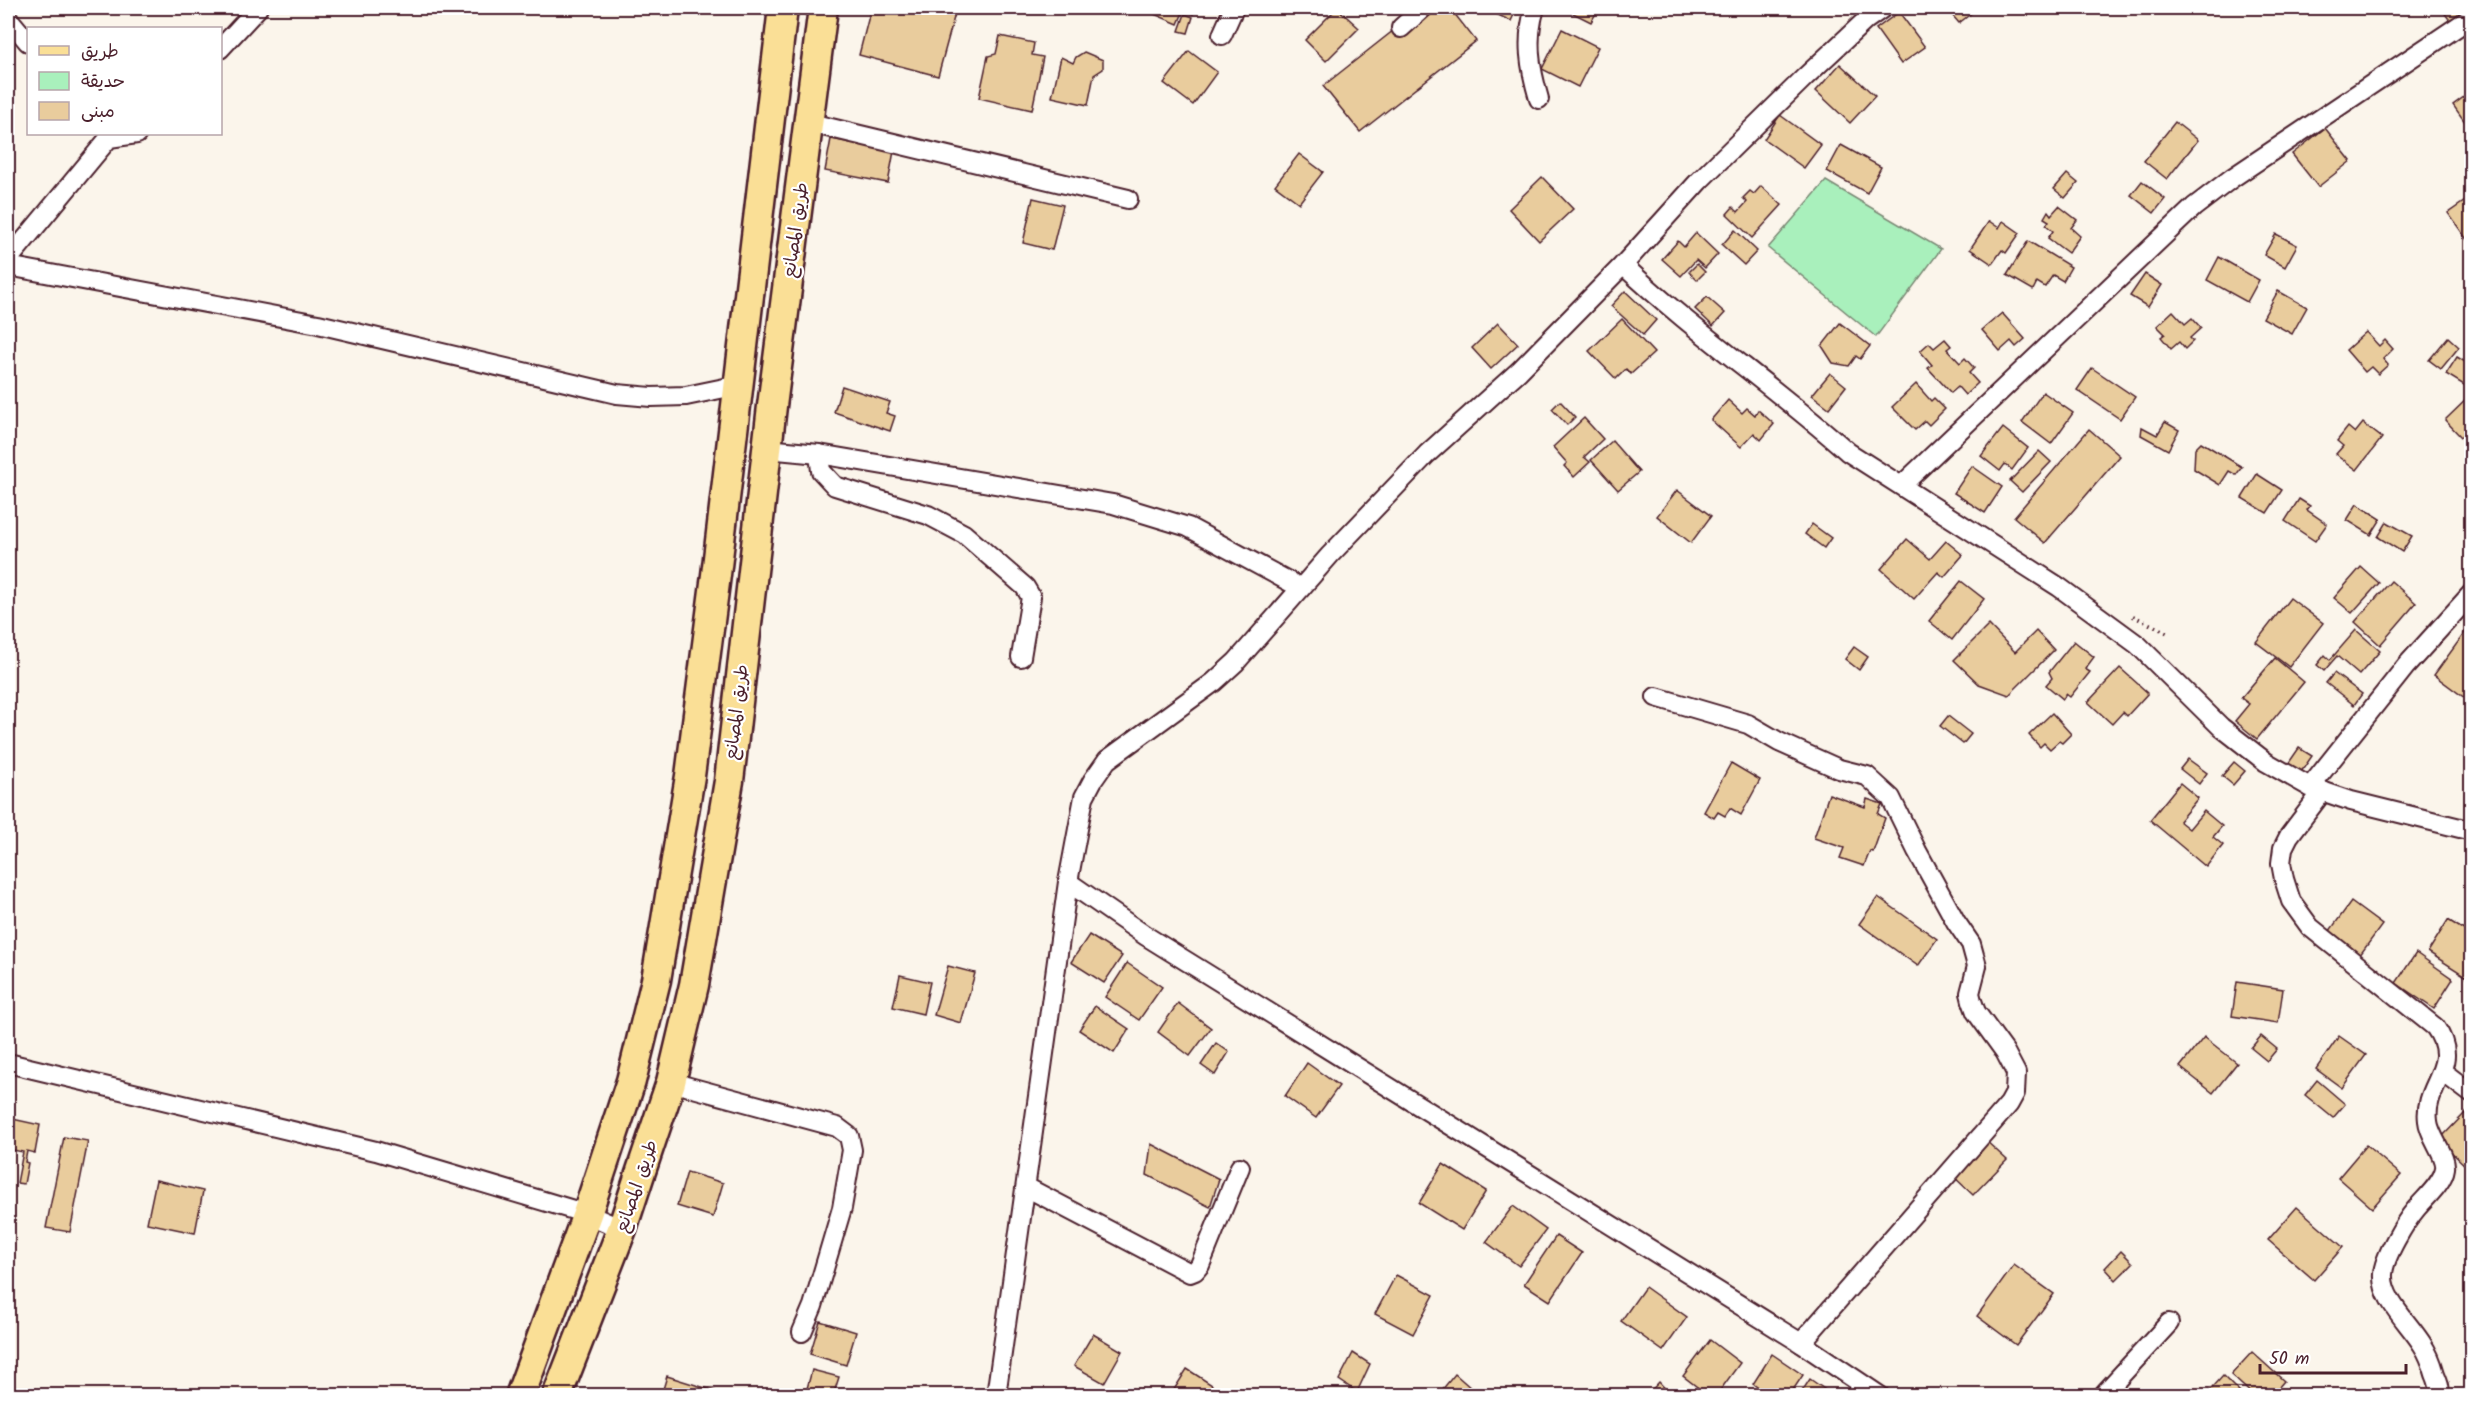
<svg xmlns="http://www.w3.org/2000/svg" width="2479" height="1403" viewBox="0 0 2479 1403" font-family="Kalam,'Playpen Sans Arabic',sans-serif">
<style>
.green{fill:#a9f0bc;stroke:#7a8874;stroke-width:1.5}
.building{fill:#e9cc9d;stroke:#4a1f2b;stroke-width:1.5}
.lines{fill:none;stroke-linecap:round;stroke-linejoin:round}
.minor-casing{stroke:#4a1f2b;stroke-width:22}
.primary-casing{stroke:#4a1f2b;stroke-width:33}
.path{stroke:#4a1f2b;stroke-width:4;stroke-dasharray:1.5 4.5;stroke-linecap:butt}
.minor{stroke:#fff;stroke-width:18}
.primary{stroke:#fadf96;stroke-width:28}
.labels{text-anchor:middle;stroke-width:4.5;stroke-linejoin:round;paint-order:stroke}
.street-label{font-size:18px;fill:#4a1f2b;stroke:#fff}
</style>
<rect width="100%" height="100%" fill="#fbf5eb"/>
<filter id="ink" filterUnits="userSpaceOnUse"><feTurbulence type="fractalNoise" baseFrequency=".0167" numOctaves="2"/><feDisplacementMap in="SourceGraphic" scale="12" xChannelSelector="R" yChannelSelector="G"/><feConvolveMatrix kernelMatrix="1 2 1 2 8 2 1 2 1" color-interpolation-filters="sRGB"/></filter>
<g filter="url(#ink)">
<path class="green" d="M1826 181 1941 249 1876 337 1768 248Z"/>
<g class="building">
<path d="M871 8H947L956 10 938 76 859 55Z"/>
<path d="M1140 8H1196L1193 14 1184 10 1178 24Z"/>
<path d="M1337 8 1359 28 1326 61 1305 40Z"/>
<path d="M1422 8H1450L1476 41 1360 132 1323 86Z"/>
<path d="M1483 8H1517L1511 21Z"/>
<path d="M1563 8H1599L1591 22Z"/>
<path d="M1946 8H1976L1977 9 1959 23Z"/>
<path d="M2441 8H2469L2470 9 2451 22Z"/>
<path d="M1899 12 1925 47 1901 64 1876 29Z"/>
<path d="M1185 14 1193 17 1188 33 1179 31Z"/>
<path d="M1562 29 1598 47 1578 87 1542 69Z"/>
<path d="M1000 36 1034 43 1032 55 1043 57 1032 110 979 98 988 56 996 54Z"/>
<path d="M1189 51 1217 72 1193 105 1164 83Z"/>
<path d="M1084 52 1103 60V69L1094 75 1088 105 1052 97 1061 57 1073 63 1076 57Z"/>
<path d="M1840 64 1875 96 1850 123 1816 91Z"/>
<path d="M2472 91V132L2453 105Z"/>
<path d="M1780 115 1821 145 1804 168 1764 139Z"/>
<path d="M2175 122 2198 140 2167 179 2144 161Z"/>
<path d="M2325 128 2351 161 2318 187 2292 154Z"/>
<path d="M831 139 894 151 888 183 825 171Z"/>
<path d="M1841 145 1881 167 1867 193 1827 171Z"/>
<path d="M1299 154 1323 172 1299 203 1275 185Z"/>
<path d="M2067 174 2078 183 2065 198 2054 189Z"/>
<path d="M1542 177 1573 209 1539 241 1509 209Z"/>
<path d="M2142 181 2165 199 2154 213 2131 195Z"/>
<path d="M1761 186 1782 205 1752 238 1727 214 1733 207 1738 212 1747 202 1743 198 1750 191 1754 194Z"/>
<path d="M1033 198 1063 205 1052 250 1023 243Z"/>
<path d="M2468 199 2472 205V239L2468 241 2448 213Z"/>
<path d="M2059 206 2077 220 2071 228 2080 236 2068 253 2048 238 2053 231 2046 225 2049 221 2044 218 2048 211 2051 215Z"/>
<path d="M1989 221 1999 228 2003 221 2020 233 2006 253 2002 250 1992 264 1970 249Z"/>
<path d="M1735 230 1757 251 1744 265 1722 245Z"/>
<path d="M1696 233 1718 254 1705 268 1696 260 1681 276 1662 259 1678 241 1684 247Z"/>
<path d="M2276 234 2297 245 2285 267 2264 255Z"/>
<path d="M2028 241 2071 267 2063 281 2053 275 2045 287 2037 282 2033 290 2007 275Z"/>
<path d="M2219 257 2259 280 2247 302 2207 280Z"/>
<path d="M1697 264 1705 272 1697 280 1689 272Z"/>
<path d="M2145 274 2162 285 2148 307 2130 296Z"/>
<path d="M1625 291 1656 320 1643 335 1611 306Z"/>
<path d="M2278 291 2307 307 2292 334 2263 318Z"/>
<path d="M1707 297 1725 313 1713 326 1695 309Z"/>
<path d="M2173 311 2185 324 2192 318 2201 328 2190 338 2193 341 2185 349 2179 342 2171 349 2161 337 2165 334 2157 326Z"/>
<path d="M2002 313 2025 339 2016 347 2011 341 2000 351 1982 330Z"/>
<path d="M1622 319 1654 353 1631 374 1626 369 1616 379 1589 351Z"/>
<path d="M1498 323 1518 344 1491 369 1472 348Z"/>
<path d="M1840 323 1870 346 1860 359 1856 356 1849 366 1833 363 1822 346Z"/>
<path d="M2366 332 2379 346 2385 340 2393 349 2383 359 2388 365 2378 374 2371 367 2365 372 2346 350Z"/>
<path d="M2448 337 2459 347 2441 369 2429 360Z"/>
<path d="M1945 339 1951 346 1947 349 1960 363 1965 358 1974 368 1969 373 1978 383 1965 395 1958 387 1951 393 1928 368 1932 365 1920 351 1929 343 1934 348Z"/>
<path d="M2457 357 2472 366V384L2469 388 2446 374Z"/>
<path d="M2092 368 2135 397 2120 419 2077 390Z"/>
<path d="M1830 373 1846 386 1829 408 1812 395Z"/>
<path d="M1916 384 1931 401 1934 398 1945 409 1929 425 1925 421 1915 430 1892 407Z"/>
<path d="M842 386 890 402 886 413 895 416 890 431 834 412Z"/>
<path d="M2043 392 2073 413 2051 444 2022 422Z"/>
<path d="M2471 395 2472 427 2461 437 2445 420Z"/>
<path d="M1728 400 1742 413 1747 408 1755 415 1758 410 1774 424 1761 440 1754 433 1741 447 1711 420Z"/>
<path d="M1560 401 1575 417 1567 425 1552 409Z"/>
<path d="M1584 418 1603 439 1584 457 1590 462 1574 477 1564 466 1567 463 1553 447Z"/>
<path d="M2165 422 2179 430 2168 450 2141 435 2142 427 2157 435Z"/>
<path d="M2363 423 2382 438 2357 470 2336 454 2343 446 2337 441 2348 427 2355 433Z"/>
<path d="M2003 428 2028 448 2012 470 2005 464 2000 471 1981 456Z"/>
<path d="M2089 429 2120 456 2045 543 2014 517Z"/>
<path d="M2472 431V448L2463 440Z"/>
<path d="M1612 441 1639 472 1618 490 1591 460Z"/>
<path d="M2201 442 2242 467 2236 475 2229 471 2220 485 2194 469 2195 448Z"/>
<path d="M2039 451 2051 462 2022 492 2010 481Z"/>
<path d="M1972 466 2002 487 1985 513 1954 493Z"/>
<path d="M2257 474 2282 490 2267 513 2242 498Z"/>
<path d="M1677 490 1711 516 1691 543 1657 516Z"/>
<path d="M2299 499 2310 506 2307 510 2327 524 2315 541 2285 521Z"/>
<path d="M2357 504 2381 519 2371 535 2347 520Z"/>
<path d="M2387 522 2412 536 2402 552 2378 537Z"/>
<path d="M1812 524 1831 538 1824 548 1805 534Z"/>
<path d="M1907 539 1930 559 1946 541 1963 555 1944 577 1938 572 1914 599 1881 569Z"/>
<path d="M2361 567 2379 583 2352 613 2334 598Z"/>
<path d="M1961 581 1984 599 1952 640 1929 621Z"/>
<path d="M2391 581 2416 603 2380 645 2355 622Z"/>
<path d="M2290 598 2323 623 2289 667 2256 642Z"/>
<path d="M1989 625 2015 652 2036 631 2054 650 2009 695 1979 684 1954 660Z"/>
<path d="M2356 630 2380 651 2359 675 2337 656 2324 671 2317 665 2325 655 2330 660Z"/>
<path d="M2466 631 2472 635V698L2469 701 2434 675Z"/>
<path d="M2074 641 2094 657 2085 669 2090 672 2070 697 2066 694 2063 699 2046 685 2052 678 2049 672Z"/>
<path d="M1854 647 1868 657 1859 670 1845 659Z"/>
<path d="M2275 658 2304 682 2257 739 2235 721 2249 704 2241 698Z"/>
<path d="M2120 668 2148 693 2127 716 2123 712 2112 724 2088 702Z"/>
<path d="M2334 673 2362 694 2354 705 2326 683Z"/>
<path d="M2052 713 2071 734 2062 743 2059 741 2050 749 2044 743 2040 747 2029 735Z"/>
<path d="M1948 716 1971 734 1963 744 1940 726Z"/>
<path d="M2299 748 2312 756 2301 772 2288 764Z"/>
<path d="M2188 759 2207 773 2199 784 2180 769Z"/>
<path d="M2234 762 2245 771 2233 785 2222 776Z"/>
<path d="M1731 763 1760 780 1741 815 1730 808 1725 816 1718 812 1714 818 1704 812Z"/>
<path d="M2180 783 2198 798 2179 821 2189 829 2204 811 2222 826 2213 837 2223 845 2206 867 2150 820Z"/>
<path d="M1829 794 1865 807 1867 799 1882 804 1878 814 1885 818 1873 852 1870 851 1864 866 1840 858 1844 848 1814 838Z"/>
<path d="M1878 897 1937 939 1918 966 1859 924Z"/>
<path d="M2351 902 2382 925 2357 959 2326 936Z"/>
<path d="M2448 920 2472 935 2470 979 2428 952Z"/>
<path d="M1089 935 1122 956 1104 983 1071 962Z"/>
<path d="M2416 953 2453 979 2434 1009 2396 983Z"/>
<path d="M1127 963 1162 987 1139 1020 1105 997Z"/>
<path d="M948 966 975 973 961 1023 934 1015Z"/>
<path d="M900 975 930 982 923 1014 893 1007Z"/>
<path d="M2237 982 2283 989 2278 1023 2232 1016Z"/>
<path d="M1178 1003 1211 1028 1190 1056 1158 1032Z"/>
<path d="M1095 1006 1129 1029 1114 1053 1079 1030Z"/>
<path d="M2261 1036 2277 1049 2267 1061 2251 1048Z"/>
<path d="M2339 1036 2366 1055 2342 1088 2316 1069Z"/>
<path d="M2204 1037 2237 1063 2213 1093 2180 1067Z"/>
<path d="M1216 1043 1229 1052 1215 1075 1201 1065Z"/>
<path d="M1307 1063 1339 1086 1316 1118 1285 1096Z"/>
<path d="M2317 1080 2345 1104 2333 1118 2305 1095Z"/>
<path d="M2467 1111 2472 1115V1172L2439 1140Z"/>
<path d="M8 1118 40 1125 35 1153 27 1151 25 1162 28 1163 24 1184 17 1183 23 1152 8 1149Z"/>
<path d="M64 1137 88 1141 70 1232 46 1228Z"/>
<path d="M1985 1140 2007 1160 1973 1195 1952 1175Z"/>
<path d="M1151 1144 1219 1179 1210 1207 1147 1175Z"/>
<path d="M2366 1145 2401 1175 2372 1208 2338 1178Z"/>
<path d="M1443 1164 1486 1191 1462 1230 1419 1203Z"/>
<path d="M687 1172 723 1183 713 1217 677 1206Z"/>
<path d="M156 1180 203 1191 195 1233 147 1223Z"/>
<path d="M1513 1206 1546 1230 1519 1266 1486 1242Z"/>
<path d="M2297 1207 2343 1247 2314 1280 2268 1240Z"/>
<path d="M1556 1236 1582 1253 1550 1301 1524 1284Z"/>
<path d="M2121 1251 2133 1263 2116 1280 2105 1268Z"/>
<path d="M2014 1265 2054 1294 2016 1345 1977 1316Z"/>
<path d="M1396 1275 1434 1295 1413 1334 1375 1314Z"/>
<path d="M1645 1287 1687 1317 1663 1351 1621 1321Z"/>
<path d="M820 1321 856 1332 846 1365 810 1354Z"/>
<path d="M1093 1334 1122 1351 1104 1383 1074 1366Z"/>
<path d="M1710 1340 1740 1363 1716 1396H1709L1683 1376Z"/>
<path d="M2252 1352 2284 1381 2271 1396H2254L2231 1375Z"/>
<path d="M1353 1353 1370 1364 1357 1392 1339 1380Z"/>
<path d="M1772 1354 1803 1375 1789 1396H1770L1753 1384Z"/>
<path d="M1187 1369 1212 1385 1206 1396H1170Z"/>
<path d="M812 1370 839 1377 833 1396H805Z"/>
<path d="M1455 1374 1480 1396H1437Z"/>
<path d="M667 1376 715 1391 714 1396H661Z"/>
<path d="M2223 1376 2243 1396H2205Z"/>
<path d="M1810 1379 1834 1396H1799Z"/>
<path d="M1659 1382 1672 1396H1646Z"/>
<path d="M1575 1389 1586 1396H1572Z"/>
</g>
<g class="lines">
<g class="minor-casing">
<g id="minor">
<path d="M1535 8C1525 40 1530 68 1539 99"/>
<path d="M8 18 28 42"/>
<path d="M1401 28 1423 8"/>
<path d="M1222 35 1234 8"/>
<path d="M220 49 258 8"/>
<path d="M810 123 1128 199"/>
<path d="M8 260 109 138 137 134"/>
<path d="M1623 265C1694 332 1775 387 1848 452L2059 587 2138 645 2221 727 2266 762 2310 787 2351 801 2472 831"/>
<path d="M8 266 318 324 617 394 651 397 686 396 739 385"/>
<path d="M767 449 819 454 1113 504 1188 527 1301 588"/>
<path d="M819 454 821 471 835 486 928 515 964 534 1025 587 1031 597 1021 657"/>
<path d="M1902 485 2194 207 2232 178 2472 17"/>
<path d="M1656 697 1748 724 1779 742 1839 769 1867 776 1891 798 1917 851 1956 922 1971 944 1977 966 1970 993 1972 1001 1976 1012 2005 1052 2016 1073 2015 1093 2009 1104 1801 1343"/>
<path d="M2310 787 2406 666 2472 593"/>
<path d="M2323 791 2289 836 2283 848 2281 863 2284 879 2291 901 2310 927 2435 1027C2463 1066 2423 1084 2428 1121 2429 1136 2447 1156 2445 1168 2443 1183 2425 1198 2416 1209 2405 1222 2384 1257 2383 1274 2381 1299 2410 1324 2422 1344 2428 1353 2432 1363 2435 1374 2438 1381 2441 1388 2439 1396"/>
<path d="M1068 882 1146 936 1801 1343 1880 1396"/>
<path d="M8 1063 376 1151 587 1214 622 1229"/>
<path d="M2443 1072 2472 1094"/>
<path d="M671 1082 837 1127 849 1136 852 1150 842 1208 813 1306 802 1332"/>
<path d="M1026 1187 1190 1273 1195 1271 1200 1265 1240 1167"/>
<path d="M996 1396 1068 882 1084 797 1093 780 1107 760 1214 682 1236 662 1330 555 1427 454 1519 371 1623 265 1699 181 1805 77 1866 20 1883 8"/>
<path d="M2102 1396 2169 1323"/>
</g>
</g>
<g class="primary-casing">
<g id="primary">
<path d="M520 1396 587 1214 631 1081 656 980 690 776 716 575 783 8"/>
<path d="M557 1396 622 1229 639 1177 671 1082 694 985 729 781 772 406 823 8"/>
</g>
</g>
<path class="path" d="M2133 616 2168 633"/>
<use href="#minor" class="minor"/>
<use href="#primary" class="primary"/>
</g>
</g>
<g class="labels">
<g class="street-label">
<text transform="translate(795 230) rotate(-82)" y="6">طريق المصانع</text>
<text transform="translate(736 712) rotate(-83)" y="6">طريق المصانع</text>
<text transform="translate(636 1186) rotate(-71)" y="6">طريق المصانع</text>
</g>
</g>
<rect width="2479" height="1403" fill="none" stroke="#fff" stroke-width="30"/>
<rect x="15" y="15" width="2449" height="1373" fill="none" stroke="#4a1f2b" stroke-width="2" filter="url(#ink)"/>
<rect x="27" y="27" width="195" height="108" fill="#ffffff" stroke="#b7a5aa" stroke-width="1.5"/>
<rect x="39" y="46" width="30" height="9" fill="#fadf96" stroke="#b7a5aa" stroke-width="1.5"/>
<text x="81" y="57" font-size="18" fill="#4a1f2b">طريق</text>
<rect x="39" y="72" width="30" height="18" fill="#a9f0bc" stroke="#b7a5aa" stroke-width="1.5"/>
<text x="81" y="87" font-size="18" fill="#4a1f2b">حديقة</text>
<rect x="39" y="102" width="30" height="18" fill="#e9cc9d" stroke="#b7a5aa" stroke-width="1.5"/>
<text x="81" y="117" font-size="18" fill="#4a1f2b">مبنى</text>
<path d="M2260 1364v9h146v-9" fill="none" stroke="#4a1f2b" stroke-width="3"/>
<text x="2269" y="1364" font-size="18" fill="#4a1f2b" stroke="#ffffff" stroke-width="4.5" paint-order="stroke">50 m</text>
</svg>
